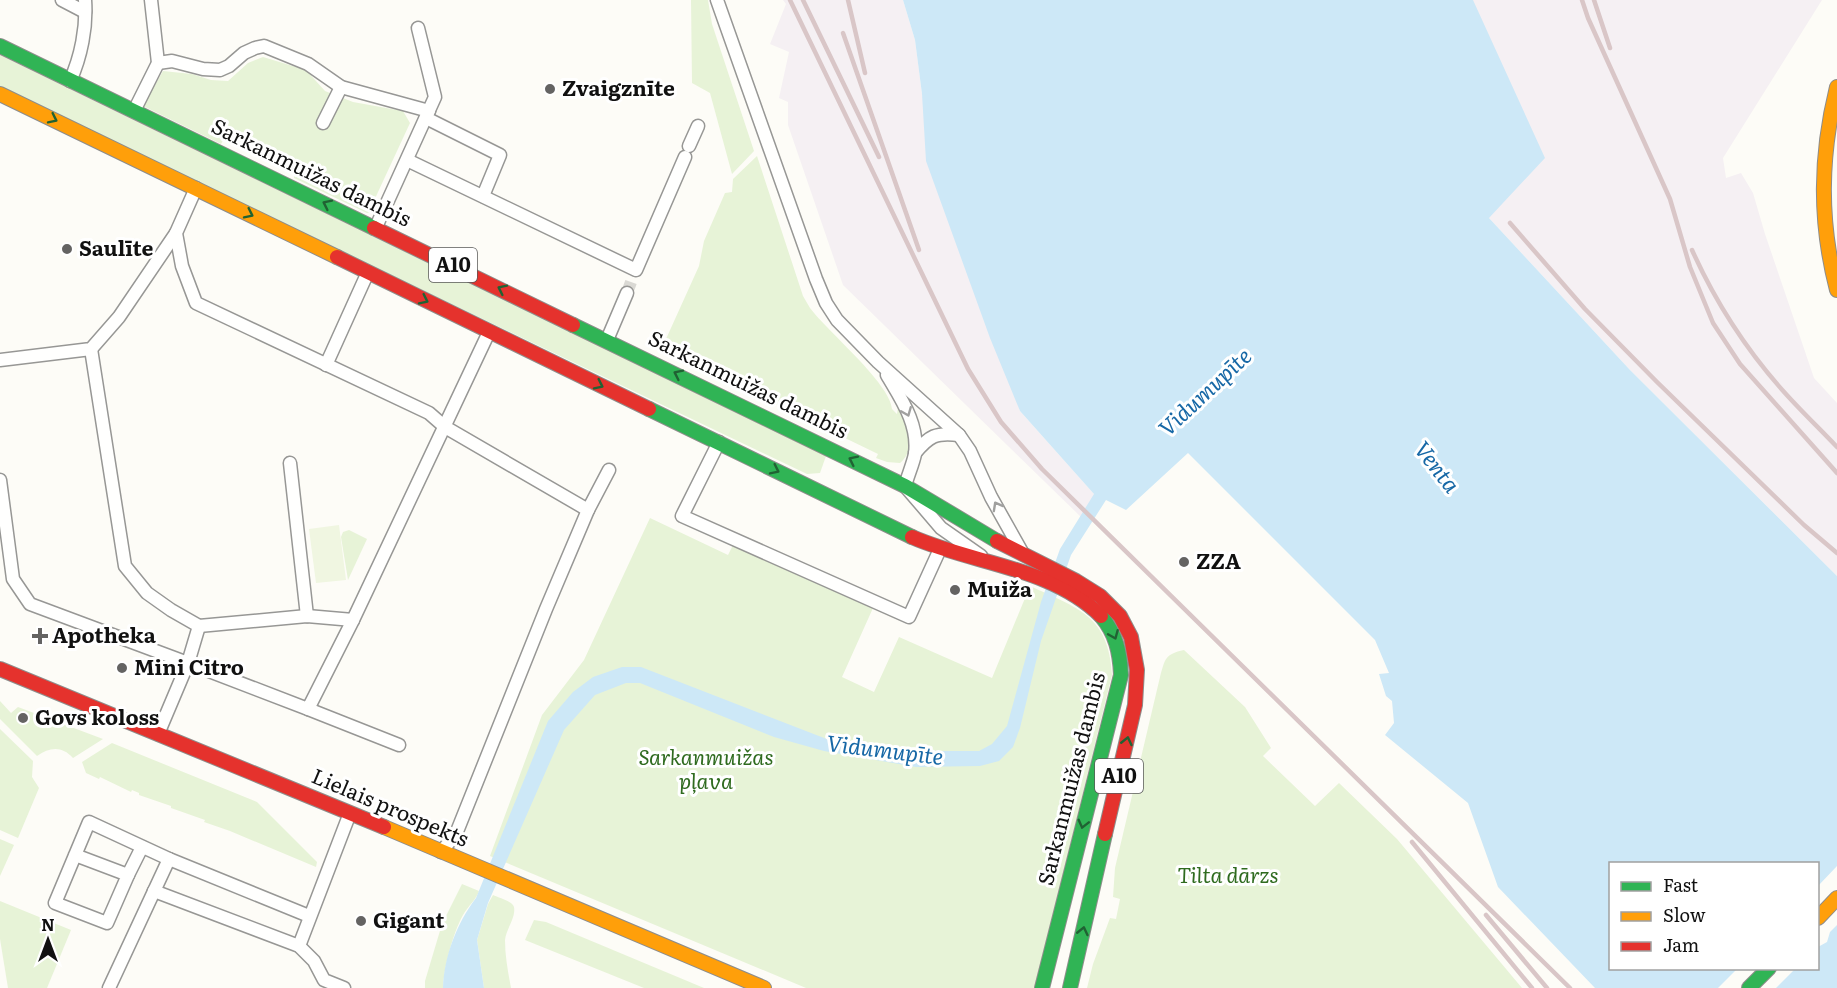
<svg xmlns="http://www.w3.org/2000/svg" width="1837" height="988" viewBox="0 0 1837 988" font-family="Literata,serif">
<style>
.industrial{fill:#f5f0f3}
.green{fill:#e7f3d7}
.pitch{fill:#f0f6e1}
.water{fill:#cde8f7;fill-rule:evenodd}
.pier{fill:#fdfcf7}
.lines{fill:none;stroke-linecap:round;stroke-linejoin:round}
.street-tunnel{stroke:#dad9d4;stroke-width:12;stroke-dasharray:12 6;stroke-linecap:butt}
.street-casing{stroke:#979795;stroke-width:15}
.fast-casing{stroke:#8e8d8b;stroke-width:16}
.slow-casing{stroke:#8e8d8b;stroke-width:16}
.jam-casing{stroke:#8e8d8b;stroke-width:16}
.street{stroke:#fffffe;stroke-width:12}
.fast{stroke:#30b455;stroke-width:14}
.slow{stroke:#ff9f0a;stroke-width:14}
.jam{stroke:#e5322d;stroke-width:14}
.rail{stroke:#d9c6c7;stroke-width:4.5}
.oneway{stroke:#206233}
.oneway2{stroke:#a0a09f}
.poi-dot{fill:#646362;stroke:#fff;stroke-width:2}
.labels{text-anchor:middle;stroke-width:6;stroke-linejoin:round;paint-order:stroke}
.shield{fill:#fff;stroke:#585858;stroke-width:1.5}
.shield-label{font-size:20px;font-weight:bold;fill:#111}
.poi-label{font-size:21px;font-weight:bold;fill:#111;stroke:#fff;text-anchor:start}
.street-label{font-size:21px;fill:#111;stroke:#fff}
.park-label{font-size:21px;font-style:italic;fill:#2f6b1f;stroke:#fff}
.water-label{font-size:22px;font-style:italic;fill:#1768a6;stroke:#fff}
</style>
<rect width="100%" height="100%" fill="#fdfcf7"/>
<g class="industrial">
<path d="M783 0H903L915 40 922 94 1020 411 1095 495 1083 519 843 285 788 125V102L779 98 789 52 770 44 786 4Z"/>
<path d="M1473 0H1822L1723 158 1726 178 1741 173 1753 193 1765 234 1814 378 1837 403V576L1630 370 1489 218Z"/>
</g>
<g class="green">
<path d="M691 0H708L712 24 754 151 732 174 710 93 692 83Z"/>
<path d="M0 55 826 456 820 473 807 474 0 88Z"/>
<path d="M263 57 306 70 325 91 353 102 403 111 410 123 372 205 371 212 367 213 294 178V167L226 135 221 144 143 106 163 71 192 74 211 80 228 81 248 63Z"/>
<path d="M757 156 803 296 810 308C828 332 890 383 892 409L897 414 898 408C907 425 917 449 900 463L887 462 876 458 878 454 742 388 735 371 666 339 699 266 704 241 725 193 732 192 733 179Z"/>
<path d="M650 518 728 555 734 543 873 608 842 677 874 692 899 637 992 678 1030 586C1077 608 1109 615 1112 675L1035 988H806L490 856 542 715 584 660Z"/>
<path d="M349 530 367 539 348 580 341 537 343 532Z"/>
<path d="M1184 650 1245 707 1271 748 1263 756 1315 806 1339 783 1397 839 1522 988H1087L1093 964 1110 918 1116 919 1120 899 1113 897 1115 868 1160 677C1165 659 1165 654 1184 650Z"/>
<path d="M0 701 11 713 18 707 103 739 73 758C62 746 50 747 37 756L0 719Z"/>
<path d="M0 729 33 761 32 777 39 788 18 838 0 830Z"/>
<path d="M112 743 257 802 317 862 316 867 230 831 204 822 205 820 171 808V806L139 795V793L132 790 131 792 100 777 99 779 86 773 82 762Z"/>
<path d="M0 839 14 845 0 876Z"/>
<path d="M462 884 479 891C476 900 468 906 463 915 453 933 444 967 443 988H425V981L442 924Z"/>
<path d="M493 895C499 898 512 901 514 907 516 918 506 929 505 940 505 956 508 972 511 988H484L477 940 488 904Z"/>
<path d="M0 901 71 930 47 988H8L0 939Z"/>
<path d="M534 920 546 922 704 988H644L525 940Z"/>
</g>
<path class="pitch" d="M339 525 346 580 316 583 309 529Z"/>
<path class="water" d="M903 0H1473L1545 158 1489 218 1630 370 1837 576V988H1595L1498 887 1468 803 1385 735 1394 723 1392 701 1386 696 1379 674 1389 673 1375 640 1188 453 1126 510 1106 500 1071 555 1041 641 1020 728 1013 747 999 761 980 766 916 767 824 751 774 737 640 683H626L595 695 564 730 488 903 477 940 484 988H443C444 956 457 923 476 898L548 721 573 692 593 677 622 667H641L837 743 919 751H979L992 744 1007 726 1041 602 1060 549 1094 494 1020 411 990 338 926 161 922 94 915 40ZM1610 864H1818V968H1610Z"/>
<g class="pier">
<path d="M1837 866V925L1830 932 1827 942 1818 947V886Z"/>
<path d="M1737 969H1795L1776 988H1718Z"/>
</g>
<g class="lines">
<path class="street-tunnel" d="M627 293 631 282"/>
<g class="street-casing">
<g id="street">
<path d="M62 0 85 12"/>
<path d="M717 0 816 279 826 303 837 320 878 362 959 435 970 451 991 497 1023 554"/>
<path d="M158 63 172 61 203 69 220 70 229 66 244 53 255 48 264 46 308 64 341 87 429 111"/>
<path d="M70 81C81 57 87 27 85 0"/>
<path d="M134 111 158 63 151 0"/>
<path d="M426 118 500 155 483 196"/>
<path d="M323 123 341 87"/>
<path d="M689 146 698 126"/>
<path d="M407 160 636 270 685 157"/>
<path d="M196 188 176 233 182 266 196 303 429 413 445 427 588 510"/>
<path d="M376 227 435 97 418 28"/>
<path d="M607 340 627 293"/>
<path d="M91 349 125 566 147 593 171 610 199 626 188 663 308 709 353 620 489 332"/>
<path d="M0 360 91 349 119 317 176 233"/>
<path d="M326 365 368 272"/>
<path d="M887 375C901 399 919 424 915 454 913 464 908 475 905 486L941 528 981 556"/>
<path d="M719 442 682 516 909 617 940 549"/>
<path d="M915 453C929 436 936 432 959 435"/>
<path d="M290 463 307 616"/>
<path d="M0 480 13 579 30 604 188 663 158 734"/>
<path d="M199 626 307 616 353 620"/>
<path d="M308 709 399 745"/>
<path d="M441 852 456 834 546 609 588 510 609 470"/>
<path d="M75 855 128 875 107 923 55 903 89 822 169 859 309 916"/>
<path d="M128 875 142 847"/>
<path d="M154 891 299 946 314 961 324 980 344 988"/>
<path d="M299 946 350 813"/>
<path d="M109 988 169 859"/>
</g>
</g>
<g class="fast-casing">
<g id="fast">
<path d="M0 46 374 228"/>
<path d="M573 325 905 486 997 541"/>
<path d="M649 409 912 537"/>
<path d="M1042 988 1121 675C1120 652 1116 634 1101 616"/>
<path d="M1070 988 1105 834"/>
<path d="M1749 988 1769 968"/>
</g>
</g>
<g class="slow-casing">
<g id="slow">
<path d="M1837 87C1820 156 1819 221 1837 290"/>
<path d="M0 94 337 257"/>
<path d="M384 827 764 988"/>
<path d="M1818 918 1837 898"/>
</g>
</g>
<g class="jam-casing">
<g id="jam">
<path d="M374 228 573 325"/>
<path d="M337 257 649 409"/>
<path d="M912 537C973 564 1052 567 1101 616"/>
<path d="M997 541 1076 581 1100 596 1120 616 1131 637 1137 670 1135 705 1105 834"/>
<path d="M0 669 384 827"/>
</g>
</g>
<use href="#street" class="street"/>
<use href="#fast" class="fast"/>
<use href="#slow" class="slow"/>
<use href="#jam" class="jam"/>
<g class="rail">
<path d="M790 0 968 369 1001 422 1042 469 1570 988"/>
<path d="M803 0 879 157"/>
<path d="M848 0 865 73"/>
<path d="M1582 0 1588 18 1670 199 1690 267 1713 323 1740 364 1837 473"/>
<path d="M1594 0 1610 48"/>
<path d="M843 33 919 250"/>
<path d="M1510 223 1585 309 1657 382 1804 525 1837 553"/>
<path d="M1692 250C1715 301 1748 352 1785 393 1802 412 1820 429 1837 447"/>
<path d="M1412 842 1532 988"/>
<path d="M1486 915 1547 988"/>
</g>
</g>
<defs><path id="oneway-chevron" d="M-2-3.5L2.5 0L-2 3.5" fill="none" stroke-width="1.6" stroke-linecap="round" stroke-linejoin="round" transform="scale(1.5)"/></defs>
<g class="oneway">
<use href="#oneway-chevron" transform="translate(53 119) rotate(26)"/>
<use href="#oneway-chevron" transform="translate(327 204) rotate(-154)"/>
<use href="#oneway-chevron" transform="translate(249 214) rotate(26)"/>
<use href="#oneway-chevron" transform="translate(502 289) rotate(-154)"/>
<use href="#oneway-chevron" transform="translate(424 300) rotate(26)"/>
<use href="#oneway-chevron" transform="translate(678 374) rotate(-154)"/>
<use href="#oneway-chevron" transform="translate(599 385) rotate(26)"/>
<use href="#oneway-chevron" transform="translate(853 460) rotate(-154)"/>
<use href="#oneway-chevron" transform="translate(775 470) rotate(26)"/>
<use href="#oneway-chevron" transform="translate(1114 635) rotate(67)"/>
<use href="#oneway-chevron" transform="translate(1127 741) rotate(-77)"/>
<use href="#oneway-chevron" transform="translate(1083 824) rotate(104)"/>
<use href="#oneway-chevron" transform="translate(1083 931) rotate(-77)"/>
</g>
<g class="oneway2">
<use href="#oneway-chevron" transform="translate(907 412) rotate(68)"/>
<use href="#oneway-chevron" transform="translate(997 506) rotate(-119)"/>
</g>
<g class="poi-dot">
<circle cx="550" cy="89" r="6"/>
<circle cx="67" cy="249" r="6"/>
<circle cx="1184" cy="562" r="6"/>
<circle cx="955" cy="590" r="6"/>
<path d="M37 627h6v6h6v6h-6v6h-6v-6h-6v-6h6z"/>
<circle cx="122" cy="668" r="6"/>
<circle cx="23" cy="718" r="6"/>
<circle cx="361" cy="921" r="6"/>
</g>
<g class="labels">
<g class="shield">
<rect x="429" y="248" width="48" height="34" rx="4.5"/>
<rect x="1095" y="759" width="48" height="34" rx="4.5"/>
</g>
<g class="shield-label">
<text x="453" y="272">A10</text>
<text x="1119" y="783">A10</text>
</g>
<g class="poi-label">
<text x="562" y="96">Zvaigznīte</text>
<text x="79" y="256">Saulīte</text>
<text x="1196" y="569">ZZA</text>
<text x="967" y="597">Muiža</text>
<text x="52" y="643">Apotheka</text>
<text x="134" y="675">Mini Citro</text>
<text x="35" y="725">Govs koloss</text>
<text x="373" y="928">Gigant</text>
</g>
<g class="street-label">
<text transform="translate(311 173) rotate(26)" y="7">Sarkanmuižas dambis</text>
<text transform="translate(748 385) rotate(26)" y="7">Sarkanmuižas dambis</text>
<text transform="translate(1072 779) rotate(-76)" y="7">Sarkanmuižas dambis</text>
<text transform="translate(390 808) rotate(23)" y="7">Lielais prospekts</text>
</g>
<g class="park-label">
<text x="706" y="765">Sarkanmuižas<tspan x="706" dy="24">pļava</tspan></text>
<text x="1228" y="883">Tilta dārzs</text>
</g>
<g class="water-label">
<text transform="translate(1205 392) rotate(-43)" y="8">Vidumupīte</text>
<text transform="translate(1437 467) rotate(52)" y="8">Venta</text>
<text transform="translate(885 750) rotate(7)" y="8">Vidumupīte</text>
</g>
</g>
<rect x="1609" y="862" width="210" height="108" fill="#ffffff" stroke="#a0a0a0" stroke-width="1.5"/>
<rect x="1621" y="882" width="30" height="9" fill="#30b455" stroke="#a0a0a0" stroke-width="1.5"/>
<text x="1663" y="892" font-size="18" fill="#111111">Fast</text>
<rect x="1621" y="912" width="30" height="9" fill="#ff9f0a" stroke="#a0a0a0" stroke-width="1.5"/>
<text x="1663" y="922" font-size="18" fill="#111111">Slow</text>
<rect x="1621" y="942" width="30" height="9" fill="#e5322d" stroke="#a0a0a0" stroke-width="1.5"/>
<text x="1663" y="952" font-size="18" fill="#111111">Jam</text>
<g transform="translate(48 940)" stroke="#ffffff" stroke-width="4.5" paint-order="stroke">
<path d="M0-4.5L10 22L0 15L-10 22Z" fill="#111111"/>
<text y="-9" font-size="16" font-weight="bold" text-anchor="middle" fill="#111111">N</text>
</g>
</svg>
